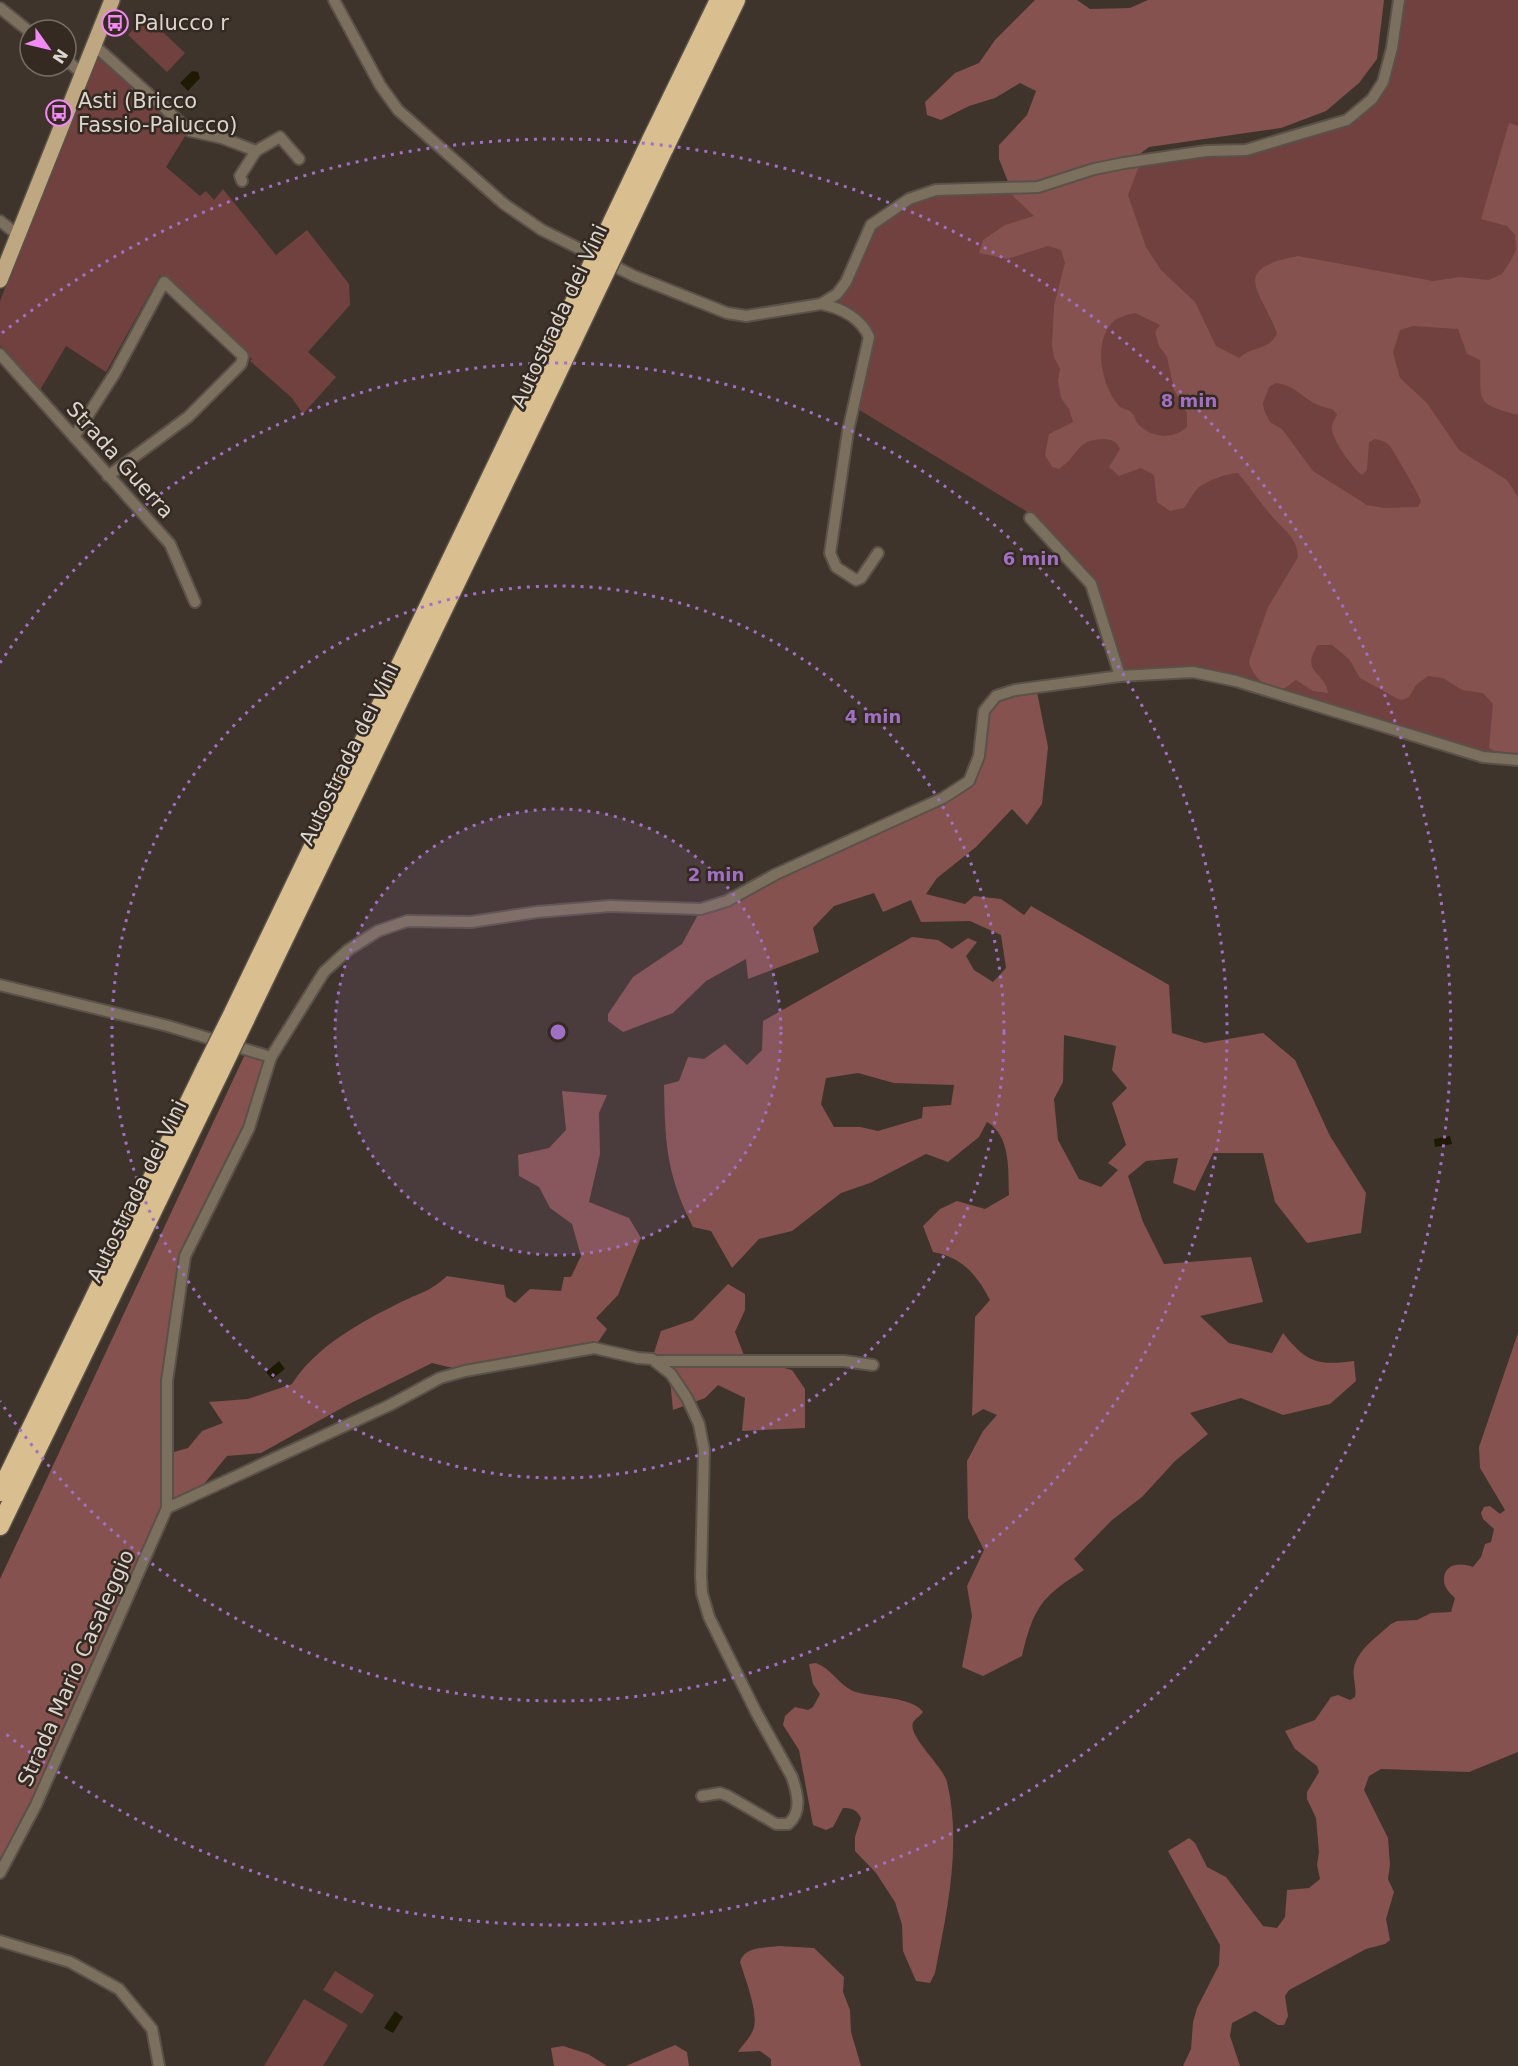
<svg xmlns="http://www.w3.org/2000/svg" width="1518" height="2066" viewBox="0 0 1518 2066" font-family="'DejaVu Sans',sans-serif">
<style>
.green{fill:#70413f}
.forest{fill:#85524f;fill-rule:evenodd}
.water{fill:#1e1a02}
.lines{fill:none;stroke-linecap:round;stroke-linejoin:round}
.street-casing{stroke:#5a5149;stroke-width:14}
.primary-casing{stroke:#5a5149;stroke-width:18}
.highway-casing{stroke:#5a5149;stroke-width:21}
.street{stroke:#7b6f5d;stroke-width:10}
.primary{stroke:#bfa881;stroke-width:15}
.highway{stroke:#d9be8f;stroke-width:18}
.highway-bridge-casing{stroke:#5a5149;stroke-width:21;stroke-linecap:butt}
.highway-bridge{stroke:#d9be8f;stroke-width:18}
.ring{fill:none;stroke:#a170c5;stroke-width:3;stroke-dasharray:3 6}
.labels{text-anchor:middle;stroke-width:5;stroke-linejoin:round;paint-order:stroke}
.poi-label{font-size:21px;fill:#dbd5cf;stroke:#342a21;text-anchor:start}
.street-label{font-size:21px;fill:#dbd5cf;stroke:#342a21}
.centre{fill:#a170c5;stroke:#342a21;stroke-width:3}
.ring-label{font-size:18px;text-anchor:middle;font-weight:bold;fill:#a170c5;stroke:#342a21;stroke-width:5;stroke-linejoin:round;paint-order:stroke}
</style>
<rect width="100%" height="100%" fill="#3e342b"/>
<g class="green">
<path d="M1399 0H1518V760L1483 757 1193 672 1120 676 1091 584 1026 511 856 408 872 337 859 316 838 303 837 294 871 225 936 190 1038 187 1094 169 1246 150 1347 120 1383 82Z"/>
<path d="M146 16 185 53 167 72 128 35Z"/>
<path d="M96 55H102L187 133 166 167 200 196 206 191 214 200 223 189 276 255 307 230 349 284 350 305 308 352 336 377 303 414 292 398 250 361 252 359 160 275 106 372 66 346 40 390 0 346V301Z"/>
<path d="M335 1971 374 1995 362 2014 323 1990Z"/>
<path d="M304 1999 348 2025 323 2066H264Z"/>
</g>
<g class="forest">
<path d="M1035 0H1077L1090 9 1130 8 1148 0H1384L1377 59 1359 83 1326 111 1281 128 1149 147 1137 156 1138 169 1128 195 1146 247 1161 270 1195 302 1216 346 1239 358C1251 346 1271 350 1277 333 1260 289 1229 269 1298 256L1433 281 1460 277 1489 280 1502 274 1510 262 1516 250 1515 235 1507 226 1481 219 1509 123 1518 126V415C1472 403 1482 401 1480 360L1467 354 1458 329 1413 326 1400 330 1393 352 1400 378 1427 403 1459 450 1507 480 1518 497V754L1494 751 1489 748 1493 704 1483 693 1462 690 1443 678 1428 676 1416 685 1409 697 1402 700 1396 698 1360 678 1349 659 1332 645H1318C1299 673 1326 672 1328 693L1313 691 1296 680C1292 682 1288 687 1284 688 1268 693 1251 675 1249 661L1268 607 1298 557C1298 537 1281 528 1270 514 1259 501 1249 486 1238 473 1225 474 1208 480 1198 488 1192 494 1189 502 1184 508L1170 511 1157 502 1154 475 1141 468 1119 476 1109 467 1120 449C1117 442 1113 440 1105 439 1075 439 1080 455 1059 469L1052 467 1045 455 1049 434 1073 422 1069 409 1061 398 1058 381 1060 369 1054 357 1052 345 1054 305 1065 263 1061 250 1048 246 1007 259 979 253 983 240 1005 225 1034 216 1014 197 999 159V145L1027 115 1036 91 1020 83 995 98 969 106 941 120 927 115 925 102 955 73 979 63 995 40ZM1135 313 1160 325 1155 332 1159 346 1167 357 1174 390 1187 413V427C1173 440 1151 438 1138 424 1135 420 1134 414 1131 412 1128 409 1122 409 1119 406 1102 387 1093 345 1111 324 1117 317 1126 315 1135 313ZM1276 383C1300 386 1305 405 1332 409L1337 414C1336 418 1332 423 1332 427 1330 437 1353 469 1362 475L1367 470 1369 442 1375 439C1380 440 1385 441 1389 445 1394 451 1419 495 1421 501L1418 507 1384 508 1367 505 1313 471 1282 429 1270 422 1264 410 1263 403 1269 387Z"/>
<path d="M1036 687 1048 747 1042 804 1027 825 1012 809 976 847 937 878 926 894 965 904 974 896 1001 899 1024 915 1031 906 1169 985 1172 1033 1205 1043 1263 1033 1295 1060 1330 1136 1366 1193 1361 1233 1307 1243 1275 1202 1263 1153H1213L1195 1191 1173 1183 1178 1158 1146 1161 1128 1176 1143 1222 1164 1264 1251 1257 1263 1302 1200 1316 1229 1343 1272 1353 1283 1333C1306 1362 1317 1366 1354 1361L1356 1381 1330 1404 1283 1415 1241 1398 1190 1413 1208 1434 1175 1461 1142 1497 1112 1520 1074 1559 1084 1570C1041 1597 1034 1607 1022 1656L983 1676 962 1667 972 1616 967 1586 984 1550 968 1518 967 1461 983 1431 997 1415 983 1409 972 1416 975 1317 990 1300C977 1275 962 1257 933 1252L923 1226 940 1209 957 1201 985 1209 1009 1195C1008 1170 1011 1136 987 1122L979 1137 948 1162 926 1154 870 1183 841 1193 792 1231 759 1239 732 1268 711 1231 693 1227C666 1174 665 1142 664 1085L679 1081 688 1057 704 1059 725 1044 747 1065 762 1050 763 1021 912 937 938 940 952 949 968 938 977 942 966 956 974 970 993 982 1006 968 1001 935 970 921 921 922 911 900 883 912 874 893 834 906 813 928 819 952 748 979 746 959 706 981 673 1013 623 1032 608 1021V1014L633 977 682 944 701 909 969 781 984 711 996 696ZM1064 1035 1116 1046 1112 1070 1127 1088 1112 1103 1126 1145 1108 1163 1118 1170 1101 1187 1079 1179 1058 1140 1054 1099 1063 1082ZM858 1073 894 1083 954 1085 951 1105 923 1107 922 1118 878 1131 860 1127H834L821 1104 826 1078Z"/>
<path d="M247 1050 271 1057 249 1128 185 1256 167 1381V1454L188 1448 202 1431 223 1423 209 1402 248 1399 292 1384C315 1347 361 1322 399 1303 419 1293 430 1292 447 1276L504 1285 506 1297 515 1303 530 1289 561 1291 564 1277H571L581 1256 572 1224 550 1208 539 1187 519 1176 518 1155 549 1148 566 1130 562 1091 607 1095 599 1113 600 1154 589 1202 629 1218 641 1238 618 1295 596 1318 607 1329 594 1348 465 1371 432 1363 349 1404 261 1453 227 1456 195 1495 167 1509 0 1873V1579Z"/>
<path d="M728 1284 745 1294V1310L735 1332 745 1358 792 1370 805 1389V1428L742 1431 745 1398 718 1385 705 1398 673 1410 669 1369 652 1359 661 1331 693 1320Z"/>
<path d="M1518 1333V1752L1469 1772 1381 1769 1369 1776 1364 1790 1388 1838 1390 1865 1388 1879 1394 1892 1386 1919 1390 1940 1385 1944 1366 1949 1289 1990 1285 1996 1288 2016 1284 2025H1278L1255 2011 1232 2023 1230 2036 1240 2066H1183L1191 2049 1193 2022 1197 2008 1219 1965 1220 1945 1168 1851 1189 1838 1195 1843 1207 1867 1226 1877 1263 1926 1277 1928 1285 1917 1287 1890 1309 1888 1320 1879 1317 1865 1319 1852 1316 1818 1307 1799V1792L1319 1772 1317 1766 1295 1749 1285 1731 1315 1720 1331 1697 1338 1695 1350 1700 1355 1697C1357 1687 1352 1677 1354 1668 1357 1650 1378 1636 1391 1624L1397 1621 1417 1620 1431 1613 1451 1612 1455 1598C1451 1594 1444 1588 1444 1581 1443 1563 1461 1562 1473 1567L1481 1557 1485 1544 1491 1542 1494 1529 1483 1519 1481 1513 1484 1507 1490 1506 1500 1514 1505 1510 1480 1468 1479 1447Z"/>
<path d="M816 1663C832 1669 839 1685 853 1691 871 1698 912 1696 923 1712 920 1716 916 1718 914 1721 904 1733 944 1767 947 1782 962 1845 947 1911 935 1973L930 1983 916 1981 903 1951 902 1925 895 1902 876 1873 855 1851V1837L861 1818C857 1810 852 1808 843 1808L833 1827 826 1830 813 1825 799 1750 783 1725 785 1716 795 1707 808 1710 813 1707 820 1694 813 1684 809 1664Z"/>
<path d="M779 1946 814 1948 844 1977 843 1992 850 2010 851 2032 861 2066H771V2059L760 2051 738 2052C743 2044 752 2036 754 2027 758 2011 745 1978 740 1962 744 1946 765 1948 779 1946Z"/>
<path d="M675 2045 687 2052 689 2066H626Z"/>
<path d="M563 2046 588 2054 607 2066H554L551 2048Z"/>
</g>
<g class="water">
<path d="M192 71 198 72 200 78 188 91 180 83Z"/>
<path d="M1450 1136 1452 1144 1435 1147 1434 1139Z"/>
<path d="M279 1361 285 1369 272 1379 266 1372Z"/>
<path d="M395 2011 403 2017 393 2033 384 2028Z"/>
</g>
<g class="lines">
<g class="street-casing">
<g id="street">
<path d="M334 0 380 85 398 110 504 204 542 230 634 276 727 313 746 316 821 304 837 294 846 282 871 225 909 199 936 190 1038 187 1094 169 1124 163 1206 151 1246 150 1347 120 1372 99 1383 82 1392 48 1399 0"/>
<path d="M0 8 30 32"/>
<path d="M94 45 190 131 222 138 256 151"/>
<path d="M66 60 82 73"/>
<path d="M242 181 240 176 256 151 280 137 299 159"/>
<path d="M0 221 18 235"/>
<path d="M821 304C841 308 861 318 869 337L848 431 830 553 836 567 856 580 861 578 878 553"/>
<path d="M0 354 170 544 195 602"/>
<path d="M74 437 115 373 164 282 243 356 241 364 188 417 108 476"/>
<path d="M1030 518 1091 584 1120 676"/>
<path d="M0 985 168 1026 271 1057"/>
<path d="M657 1361H844L873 1365"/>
<path d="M167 1508 390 1405 440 1378 465 1371 594 1348 638 1358 652 1359 671 1374 687 1398 699 1424 704 1450 701 1576 702 1593 709 1617 756 1712 792 1777C797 1792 803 1812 788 1824H776L728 1796 720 1793 702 1796"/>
<path d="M0 1873 36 1805 167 1508V1381L185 1256 249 1128 271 1057 324 972 348 950 378 931 407 921 471 922 537 912 610 906 701 909 727 901 776 874 943 798 969 781 979 756 984 711 996 696 1015 690 1120 676 1193 672 1236 681 1483 757 1518 760"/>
<path d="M0 1941 70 1962 119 1989 152 2029 159 2066"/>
</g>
</g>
<g class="primary-casing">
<path id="primary" d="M0 280 112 0"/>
</g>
<g class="highway-casing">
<g id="highway">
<path d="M650 142 719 0"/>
<path d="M664 149 736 0"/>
<path d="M233 1013 541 372"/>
<path d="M245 1020 555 378"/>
<path d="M0 1492 206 1067"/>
<path d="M0 1526 220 1072"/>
</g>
</g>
<use href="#street" class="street"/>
<use href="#primary" class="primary"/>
<use href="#highway" class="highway"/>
<g class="highway-bridge-casing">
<g id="highway-bridge">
<path d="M541 372 650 142"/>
<path d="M555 378 664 149"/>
<path d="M206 1067 233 1013"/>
<path d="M220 1072 245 1020"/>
</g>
</g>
<use href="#highway-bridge" class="highway-bridge"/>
</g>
<circle cx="558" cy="1032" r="223" fill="#a170c5" fill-opacity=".12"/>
<g class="ring">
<circle cx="558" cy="1032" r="223"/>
<circle cx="558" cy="1032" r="446"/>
<path d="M0 663A669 669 0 1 1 0 1401"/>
<path d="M2 333A893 893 0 1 1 2 1731"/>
</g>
<defs>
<g id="bus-ring" transform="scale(1.35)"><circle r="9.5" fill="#342a21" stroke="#f18af4" stroke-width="1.5"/><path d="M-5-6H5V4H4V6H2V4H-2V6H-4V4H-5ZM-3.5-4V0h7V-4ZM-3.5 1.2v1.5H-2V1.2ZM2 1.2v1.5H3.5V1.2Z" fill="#f18af4"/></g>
</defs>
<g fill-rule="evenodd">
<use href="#bus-ring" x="115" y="23"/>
<use href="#bus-ring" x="59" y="113"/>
</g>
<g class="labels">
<g class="poi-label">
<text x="134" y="30">Palucco r</text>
<text x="78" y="108">Asti (Bricco<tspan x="78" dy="24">Fassio-Palucco)</tspan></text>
</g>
<g class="street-label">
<text transform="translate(559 316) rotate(-65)" y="7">Autostrada dei Vini</text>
<text transform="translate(120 460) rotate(48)" y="7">Strada Guerra</text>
<text transform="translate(349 754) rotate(-64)" y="7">Autostrada dei Vini</text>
<text transform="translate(137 1191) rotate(-64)" y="7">Autostrada dei Vini</text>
<text transform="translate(76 1668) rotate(-66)" y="7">Strada Mario Casaleggio</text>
</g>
</g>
<circle cx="558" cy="1032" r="9" class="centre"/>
<g class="ring-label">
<text x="1189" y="407">8 min</text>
<text x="1031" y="565">6 min</text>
<text x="873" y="723">4 min</text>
<text x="716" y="881">2 min</text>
</g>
<g transform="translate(48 48) rotate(124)"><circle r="28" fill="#342a21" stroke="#776e67" stroke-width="1.5"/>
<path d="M0-4.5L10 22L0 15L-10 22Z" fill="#f18af4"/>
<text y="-9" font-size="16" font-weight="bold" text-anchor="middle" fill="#dbd5cf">N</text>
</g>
</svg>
